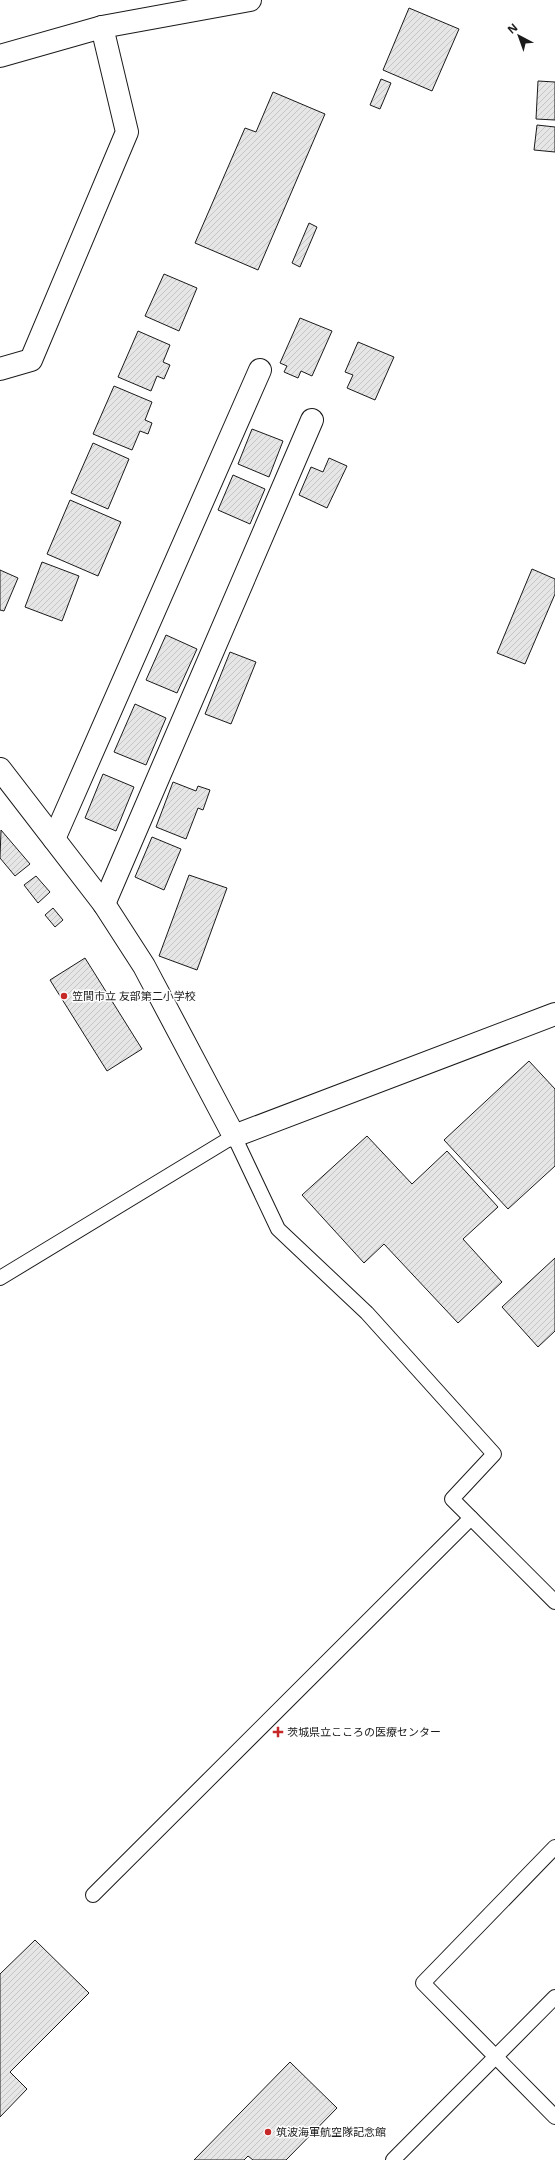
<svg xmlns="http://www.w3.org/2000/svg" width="555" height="2160" viewBox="0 0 555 2160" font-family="'Noto Sans','Noto Sans JP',sans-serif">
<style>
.building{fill:url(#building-hatch);stroke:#1a1a1a}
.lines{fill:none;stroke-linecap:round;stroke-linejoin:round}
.service-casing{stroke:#1a1a1a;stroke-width:16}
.minor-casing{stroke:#1a1a1a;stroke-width:24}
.tertiary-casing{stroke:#1a1a1a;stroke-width:24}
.service{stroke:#fff;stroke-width:14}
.minor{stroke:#fff;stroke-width:22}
.tertiary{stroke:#fff;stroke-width:22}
.poi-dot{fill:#c62828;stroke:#fff;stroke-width:1.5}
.labels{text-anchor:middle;stroke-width:3;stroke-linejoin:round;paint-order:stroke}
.poi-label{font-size:11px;fill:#1a1a1a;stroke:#fff;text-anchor:start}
</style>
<defs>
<pattern id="building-hatch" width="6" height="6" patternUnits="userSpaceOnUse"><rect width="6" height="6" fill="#e6e6e6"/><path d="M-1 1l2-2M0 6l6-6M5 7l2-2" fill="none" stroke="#c5c5c5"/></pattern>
</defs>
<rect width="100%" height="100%" fill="#fff"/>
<g class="building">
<path d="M409 8 459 29 432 91 383 70Z"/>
<path d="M381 79 391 83 380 109 370 105Z"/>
<path d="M538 81 555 82V120L536 119Z"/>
<path d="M273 92 325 114 258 270 195 243 245 128 256 132Z"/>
<path d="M537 125 555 127V152L534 150Z"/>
<path d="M309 223 317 227 300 267 292 263Z"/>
<path d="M164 274 197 288 179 331 145 316Z"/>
<path d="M300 318 332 331 312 376 301 371 298 378 284 372 287 366 280 363Z"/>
<path d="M138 331 170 345 163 362 170 365 164 379 157 376 151 391 118 377Z"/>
<path d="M358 342 394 357 375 400 347 388 353 375 345 372Z"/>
<path d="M114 386 152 402 145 420 152 423 148 434 140 431 132 450 93 434Z"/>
<path d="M252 429 283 441 269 477 238 464Z"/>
<path d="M93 443 129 459 108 509 71 493Z"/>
<path d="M329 458 347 466 327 508 299 495 311 467 323 472Z"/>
<path d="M233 475 265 489 250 524 218 510Z"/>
<path d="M70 500 121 522 98 576 47 554Z"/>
<path d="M42 562 79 576 62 621 25 607Z"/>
<path d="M532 569 555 579V594L525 664 497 653Z"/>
<path d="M0 570 18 578 4 611 0 610Z"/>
<path d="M166 635 197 649 177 693 146 680Z"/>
<path d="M230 652 256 662 231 724 205 714Z"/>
<path d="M135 704 166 718 146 765 114 752Z"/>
<path d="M103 774 134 787 116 831 85 818Z"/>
<path d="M173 782 196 791 198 786 210 790 203 810 198 808 186 839 156 827Z"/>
<path d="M1 830 30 864 15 876 0 858Z"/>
<path d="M152 837 181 849 164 890 135 877Z"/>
<path d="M189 875 227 888 197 970 159 956Z"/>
<path d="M36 876 50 892 38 903 24 885Z"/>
<path d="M53 908 63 920 55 927 45 915Z"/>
<path d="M85 958 142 1049 107 1071 50 980Z"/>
<path d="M529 1061 555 1089V1166L508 1209 444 1140Z"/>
<path d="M367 1136 412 1184 447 1151 498 1207 463 1239 502 1282 458 1323 384 1244 364 1263 302 1195Z"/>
<path d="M555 1258V1331L538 1347 502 1307Z"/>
<path d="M35 1940 89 1993 10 2072 27 2089 0 2117V1974Z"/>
<path d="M290 2062 337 2108 286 2160H253L248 2156 244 2160H194Z"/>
</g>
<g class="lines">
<g class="service-casing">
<g id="service">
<path d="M0 1278 234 1136 278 1229 367 1313 494 1454 452 1499 555 1602"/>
<path d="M555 1847 423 1983 555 2117"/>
<path d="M93 1895 471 1518"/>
<path d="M393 2160 555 1997"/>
</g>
</g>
<g class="minor-casing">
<g id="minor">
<path d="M0 369 31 360 127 132 102 27"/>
<path d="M0 769 104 904 144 966 234 1136 555 1014"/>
<path d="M54 839 260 370"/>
<path d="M104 904 312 420"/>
</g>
</g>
<g class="tertiary-casing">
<path id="tertiary" d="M0 56 102 27 250 0"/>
</g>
<use href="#service" class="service"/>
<use href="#minor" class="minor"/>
<use href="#tertiary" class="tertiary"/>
</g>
<g class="poi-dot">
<circle cx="64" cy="996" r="4"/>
<path d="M276 1726h4v4h4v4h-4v4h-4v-4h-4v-4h4z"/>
<circle cx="268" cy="2132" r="4"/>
</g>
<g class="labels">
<g class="poi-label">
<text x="72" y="1000">笠間市立 友部第二小学校</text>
<text x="287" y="1736">茨城県立こころの医療センター</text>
<text x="276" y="2136">筑波海軍航空隊記念館</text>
</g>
</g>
<g transform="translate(519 36) rotate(319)" stroke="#ffffff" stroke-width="3" paint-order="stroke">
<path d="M0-3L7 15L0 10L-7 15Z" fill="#1a1a1a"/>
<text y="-6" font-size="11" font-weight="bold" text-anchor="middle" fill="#1a1a1a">N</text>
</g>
</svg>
